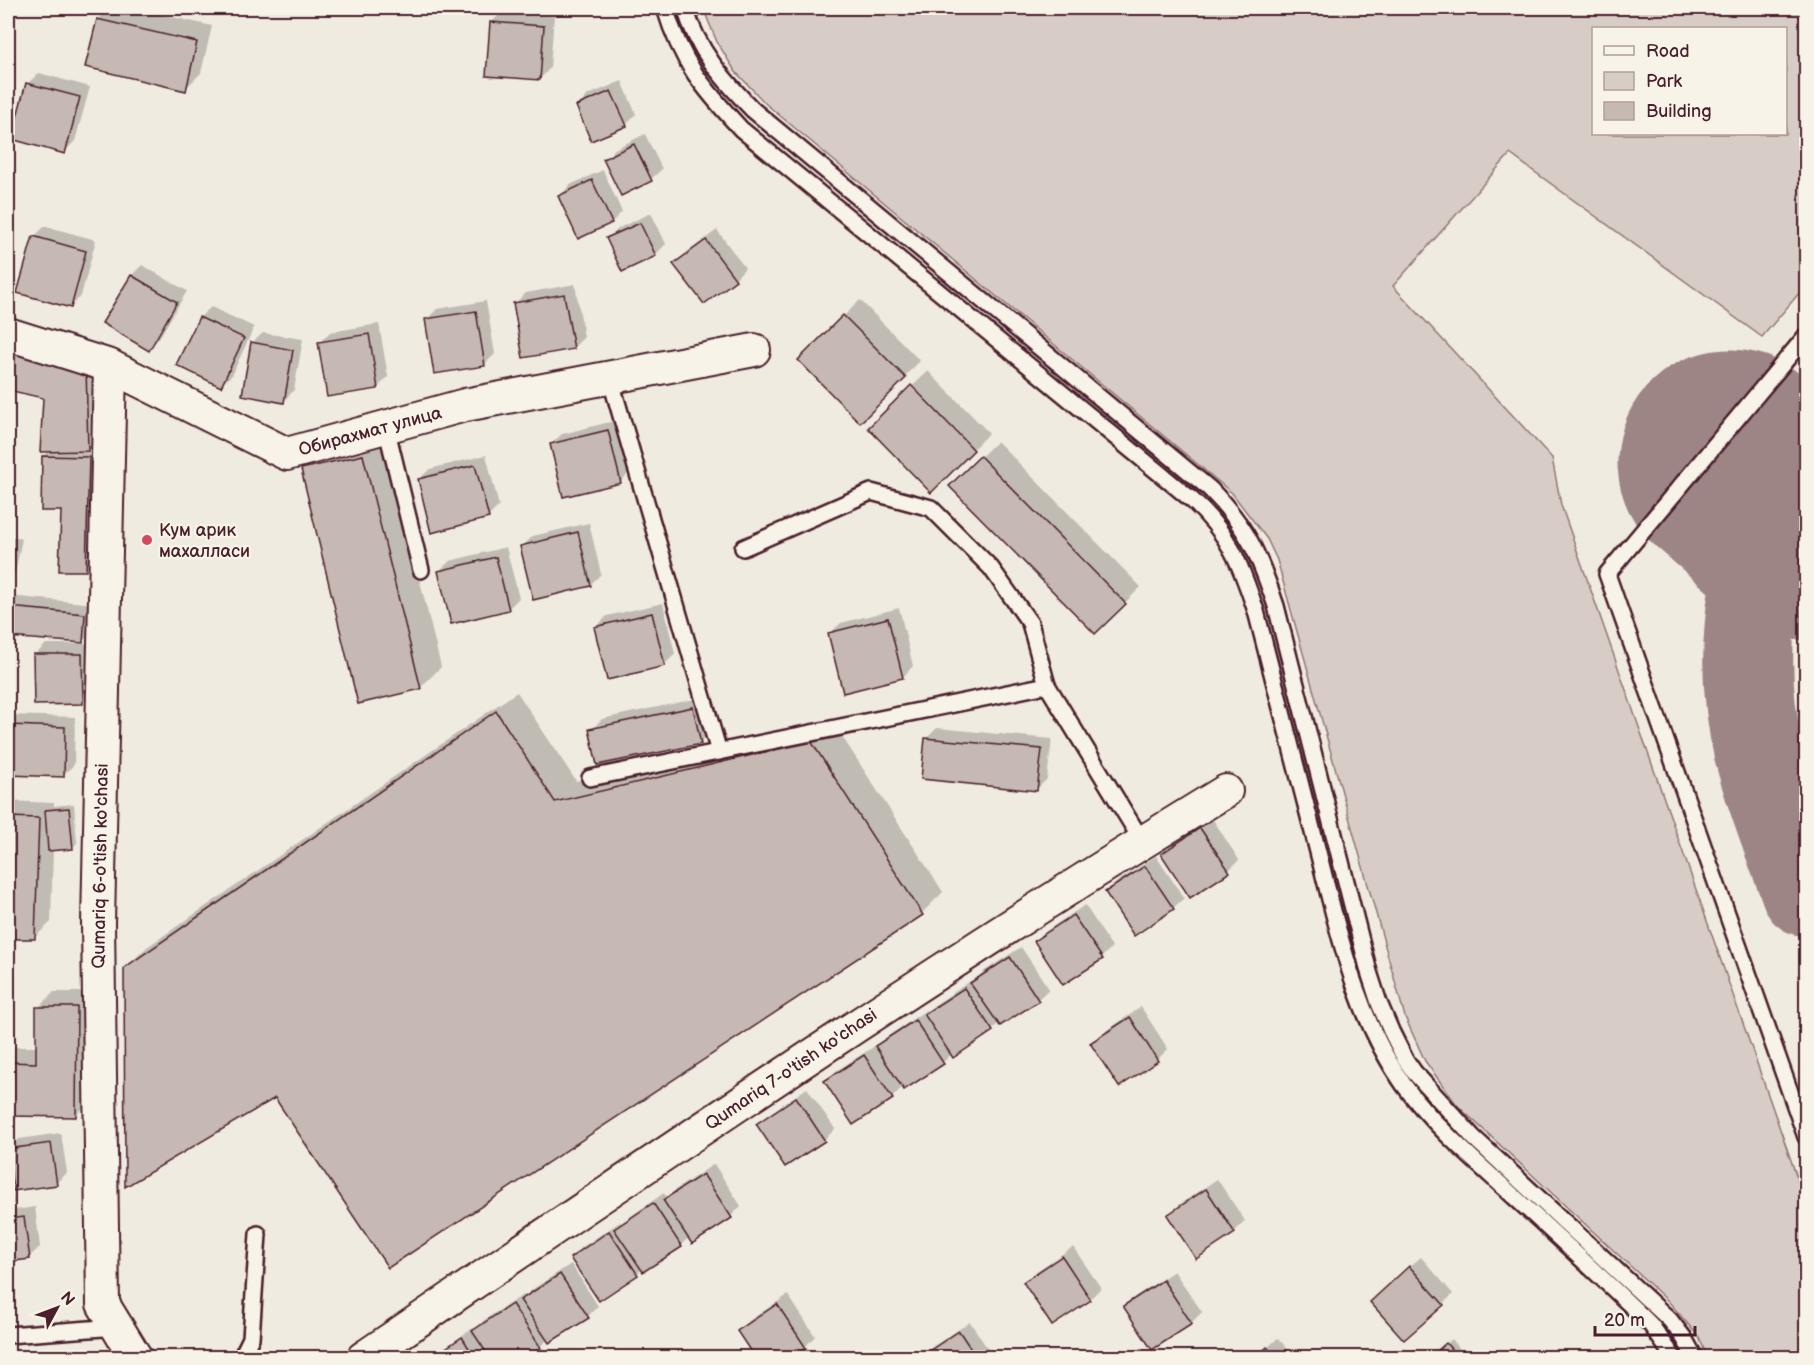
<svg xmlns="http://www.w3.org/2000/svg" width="1814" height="1365" viewBox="0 0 1814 1365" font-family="'Balsamiq Sans',sans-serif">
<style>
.green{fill:#d8cdc6;stroke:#917678;stroke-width:1.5;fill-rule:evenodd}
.shadow{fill:#0003}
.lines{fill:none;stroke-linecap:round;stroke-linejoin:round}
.taxiway{stroke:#9d8586;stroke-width:90}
.runway{stroke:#9d8586;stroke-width:225}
.building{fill:#c6b8b3;stroke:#4a1f2b;stroke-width:1.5}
.lane-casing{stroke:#4a1f2b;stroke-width:20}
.street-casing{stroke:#4a1f2b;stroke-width:36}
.lane{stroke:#f7f3e8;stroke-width:15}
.street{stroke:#f7f3e8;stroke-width:32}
.poi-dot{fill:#d1495b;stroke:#f7f3e8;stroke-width:2}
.labels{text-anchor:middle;stroke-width:4.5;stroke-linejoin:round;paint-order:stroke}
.street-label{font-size:18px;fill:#4a1f2b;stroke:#f7f3e8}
.poi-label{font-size:18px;fill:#4a1f2b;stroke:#f7f3e8;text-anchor:start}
</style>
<rect width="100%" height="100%" fill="#f0ebe0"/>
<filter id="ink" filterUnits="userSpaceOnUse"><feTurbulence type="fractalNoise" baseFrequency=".0167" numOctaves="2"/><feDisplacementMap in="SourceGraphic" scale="12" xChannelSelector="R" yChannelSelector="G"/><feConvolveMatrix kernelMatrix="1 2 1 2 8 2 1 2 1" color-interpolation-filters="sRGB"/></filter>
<g filter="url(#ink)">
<path class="green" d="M703 8H1806V285L1762 337 1510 154 1393 286 1552 458 1561 505 1806 1203V1357H1707L1699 1337 1669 1302 1457 1105 1425 1061 1405 1017 1277 560 1267 539 1232 493 766 104 735 71 717 42ZM1594 28H1786V134H1594Z"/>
<g class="shadow">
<path d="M110 8H132L212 26 201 73 185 89 98 19Z"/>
<path d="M502 12 554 16 550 68 540 79 491 23Z"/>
<path d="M39 73 90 87 75 141 64 152 13 138 28 83Z"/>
<path d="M622 81 636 114 626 125 578 106 588 95Z"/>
<path d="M645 134 662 169 651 179 605 159 615 149Z"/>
<path d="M603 170 622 212 612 222 560 196 570 185Z"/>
<path d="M651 213 666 244 655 255 608 239 619 228Z"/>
<path d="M45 226 96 240 81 296 71 306 34 237Z"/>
<path d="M717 230 745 268 735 279 675 264 686 253Z"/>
<path d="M142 265 187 291 159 338 149 349 104 323 132 275Z"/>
<path d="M575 284 584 337 573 348 515 303 526 293Z"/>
<path d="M860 300 920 361 860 421 800 360Z"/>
<path d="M486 301 495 354 484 365 426 320 437 309Z"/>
<path d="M211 307 254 327 232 375 221 385 178 365 200 317Z"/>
<path d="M379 324 388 377 377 388 319 343 330 332Z"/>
<path d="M8 332 101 350 104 434 90 447H99L96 559 85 570 43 457 50 450 44 397 8 389Z"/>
<path d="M263 333 303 339 294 390 284 401 252 343Z"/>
<path d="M928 371 989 433 931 490 870 428Z"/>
<path d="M618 420 631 471 620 482 551 444 562 434Z"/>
<path d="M384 434 441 667 420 688 302 470 323 449Z"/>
<path d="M997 441 1141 587 1095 632 951 486Z"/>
<path d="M8 451 13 452 8 475Z"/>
<path d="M486 455 499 506 488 517 419 479 430 469Z"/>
<path d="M589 523 601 574 590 585 522 547 533 536Z"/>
<path d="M8 536 22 539 15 573 8 580Z"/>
<path d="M506 547 519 598 508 609 439 571 450 561Z"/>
<path d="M8 596 95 604 93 631 82 642 8 635Z"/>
<path d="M663 603 675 654 664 665 596 627 607 616Z"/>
<path d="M899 608 913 666 903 677 830 633 841 623Z"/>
<path d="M46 644H92L93 692 82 703 35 655Z"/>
<path d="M517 692 576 781 832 721 943 892 922 913 275 1096 125 968 147 947Z"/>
<path d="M704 697 710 732 700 742 591 730 602 719Z"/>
<path d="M8 715 75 717 74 765 63 775 8 774Z"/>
<path d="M937 728 1052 739 1047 779 1037 789 926 739Z"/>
<path d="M8 801 54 803V806L74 804 77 843 72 848 53 849 51 922 34 938 8 937Z"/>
<path d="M1212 818 1239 860 1229 870 1163 854 1173 844Z"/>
<path d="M1156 856 1184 898 1173 908 1107 892 1118 881Z"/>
<path d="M1085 905 1112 947 1102 957 1036 942 1046 931Z"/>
<path d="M1021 947 1049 989 1038 999 1000 1024 999 1023 992 1030 952 1054 943 1062 905 1088 903 1086 892 1098 826 1081 836 1071 875 1046 876 1048 888 1036 926 1010 927 1012 936 1004 975 978 976 980 983 972Z"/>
<path d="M54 992H93L92 1099 76 1115 8 1114V1047H38V1008Z"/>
<path d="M1141 1007 1168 1049 1157 1060 1119 1085 1092 1044 1103 1033Z"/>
<path d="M807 1088 835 1129 824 1140 758 1124 769 1114Z"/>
<path d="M61 1133 67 1173 56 1183 13 1190 15 1203 8 1210V1163H11L9 1149 19 1139Z"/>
<path d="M714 1164 741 1206 731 1216 689 1237 681 1245 643 1270 642 1269 637 1274 572 1258 582 1247 620 1222 621 1223 664 1193 667 1198 675 1190Z"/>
<path d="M1217 1179 1245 1221 1234 1232 1169 1216 1179 1205Z"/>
<path d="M35 1207 40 1247 29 1257 8 1260V1211Z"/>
<path d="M1073 1247 1101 1288 1090 1299 1052 1324 1025 1282 1035 1272Z"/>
<path d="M1421 1257 1453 1294 1443 1304 1383 1291Z"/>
<path d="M571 1264 598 1306 588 1316 548 1339 540 1347 524 1358H430L473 1328 475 1330 484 1320 523 1295 524 1298 533 1289Z"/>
<path d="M1174 1271 1202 1312 1191 1323 1125 1307 1136 1296Z"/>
<path d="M788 1295 815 1336 805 1347 739 1331 750 1320Z"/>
<path d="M970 1322 994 1358H922L932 1347Z"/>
<path d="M1278 1338 1296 1358H1256Z"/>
<path d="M1452 1339 1467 1358H1430Z"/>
<path d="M8 1341 11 1358H8Z"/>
<path d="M897 1348 904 1358H882Z"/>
</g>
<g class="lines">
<path class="taxiway" d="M1806 478C1799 488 1791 498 1785 508 1743 576 1741 677 1759 753 1771 800 1790 846 1806 891"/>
<path class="runway" d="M1730 462 1806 528"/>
</g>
<g class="building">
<path d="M97 19 197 42 186 91 85 67Z"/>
<path d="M490 22 544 26 540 80 486 76Z"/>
<path d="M26 83 80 97 65 154 11 139Z"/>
<path d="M611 91 627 126 591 141 576 106Z"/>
<path d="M634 144 652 181 621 196 603 159Z"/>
<path d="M592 180 612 223 578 239 558 196Z"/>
<path d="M640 223 656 256 622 272 606 238Z"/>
<path d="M33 236 86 251 71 308 17 293Z"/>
<path d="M706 240 736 280 704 304 673 264Z"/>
<path d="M131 275 177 302 149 351 102 323Z"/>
<path d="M564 294 574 349 523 358 513 303Z"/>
<path d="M476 311 485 366 434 374 425 319Z"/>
<path d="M843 315 906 378 860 423 798 360Z"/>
<path d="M199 317 244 338 221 387 176 365Z"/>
<path d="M369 334 378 389 327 397 318 342Z"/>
<path d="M251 342 293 350 284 403 242 395Z"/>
<path d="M8 344 86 365 88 451 40 452 43 398 8 390Z"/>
<path d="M911 385 974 450 931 493 868 428Z"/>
<path d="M608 430 621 483 563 497 550 444Z"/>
<path d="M363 455 421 689 358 704 301 469Z"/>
<path d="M42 456 89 457 86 571H59L61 511H41Z"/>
<path d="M980 456 1126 604 1095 634 949 486Z"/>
<path d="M475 465 489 518 431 533 418 479Z"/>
<path d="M578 532 591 586 533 600 520 546Z"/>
<path d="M496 557 509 610 451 624 438 571Z"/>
<path d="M8 607 85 614 83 643 8 637Z"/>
<path d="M652 613 665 666 607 680 594 627Z"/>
<path d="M888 618 903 678 843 693 828 633Z"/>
<path d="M33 654H82L83 704 34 705Z"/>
<path d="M693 707 701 744 597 765 589 729Z"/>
<path d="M496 711 555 802 811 741 923 915 388 1268 275 1098 125 1187 124 968Z"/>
<path d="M8 725 65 727 64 777 8 775Z"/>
<path d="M925 738 1042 749 1037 791 921 779Z"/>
<path d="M69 808 73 849 48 851 45 810Z"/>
<path d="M8 817 39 818 35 939H8Z"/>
<path d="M1200 828 1230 872 1190 898 1161 854Z"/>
<path d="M1145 866 1174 909 1134 936 1105 892Z"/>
<path d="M1073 915 1103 959 1063 985 1034 941Z"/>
<path d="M1010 957 1039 1001 1000 1026 970 983Z"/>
<path d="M964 988 993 1031 953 1058 924 1014Z"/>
<path d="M36 1007H77L76 1117 8 1116V1062L36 1063Z"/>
<path d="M1130 1017 1158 1061 1119 1087 1090 1043Z"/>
<path d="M915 1020 944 1064 904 1090 875 1046Z"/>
<path d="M864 1055 893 1099 853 1125 824 1081Z"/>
<path d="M796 1097 825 1141 785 1167 756 1124Z"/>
<path d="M51 1143 57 1185 13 1191 8 1149Z"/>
<path d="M703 1174 732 1218 692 1244 663 1200Z"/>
<path d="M1206 1189 1235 1233 1196 1259 1167 1215Z"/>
<path d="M653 1203 682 1247 643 1272 614 1229Z"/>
<path d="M24 1217 30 1259 8 1262V1219Z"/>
<path d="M609 1231 638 1275 599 1301 570 1258Z"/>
<path d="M1062 1256 1091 1300 1052 1326 1023 1282Z"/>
<path d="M1409 1266 1444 1305 1404 1340 1370 1302Z"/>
<path d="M560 1274 589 1318 549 1343 520 1300Z"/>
<path d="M1163 1280 1192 1324 1152 1350 1123 1306Z"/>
<path d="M512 1304 541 1348 526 1358H490L472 1331Z"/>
<path d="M777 1304 806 1348 791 1358H755L737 1331Z"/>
<path d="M959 1331 977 1358 920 1357Z"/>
<path d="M462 1337 475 1358H431Z"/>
<path d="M1446 1343 1459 1358H1429Z"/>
<path d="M1267 1347 1276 1358H1255Z"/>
</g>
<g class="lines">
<g class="lane-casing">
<g id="lane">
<path d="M665 8C681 62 703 88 741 129L1192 500C1230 535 1240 563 1256 611 1276 690 1297 769 1317 848 1338 929 1355 1016 1404 1085 1432 1124 1474 1160 1509 1192 1557 1236 1605 1280 1651 1325L1674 1358"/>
<path d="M685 8C698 51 722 78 753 110L1210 489C1248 528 1259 555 1276 606L1369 972 1379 1003 1391 1031 1405 1059 1414 1072 1473 1137 1670 1320 1684 1338 1695 1358"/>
<path d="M1806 336 1607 574 1806 1137"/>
<path d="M610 378 719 752"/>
<path d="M386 427 421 570"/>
<path d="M743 548 871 492 931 508 991 568 1030 623 1047 685"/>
<path d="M590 778 1047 685 1142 841"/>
<path d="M8 1335 117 1327"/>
<path d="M241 1358 251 1338 258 1234"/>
</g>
</g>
<g class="street-casing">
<g id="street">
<path d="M8 334 110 366 287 454 465 405 754 350"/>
<path d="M110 366 98 923 103 1304 136 1358"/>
<path d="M363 1358C648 1165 932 970 1226 791"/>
</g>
</g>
<use href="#lane" class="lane"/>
<use href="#street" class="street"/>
</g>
</g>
<circle class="poi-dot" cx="147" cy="540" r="6"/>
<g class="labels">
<g class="street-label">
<text transform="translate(370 431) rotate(-15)" y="6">Обирахмат улица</text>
<text transform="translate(100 866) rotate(-89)" y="6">Qumariq 6-o'tish ko'chasi</text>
<text transform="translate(791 1069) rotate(-34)" y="6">Qumariq 7-o'tish ko'chasi</text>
</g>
<g class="poi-label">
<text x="159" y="536">Кум арик<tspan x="159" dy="21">махалласи</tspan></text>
</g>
</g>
<rect width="1814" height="1365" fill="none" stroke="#f7f3e8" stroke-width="30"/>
<rect x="15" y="15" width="1784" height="1335" fill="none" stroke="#4a1f2b" stroke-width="2" filter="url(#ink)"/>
<rect x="1592" y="27" width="195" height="108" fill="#f7f3e8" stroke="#b29e9c" stroke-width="1.5"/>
<rect x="1604" y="46" width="30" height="9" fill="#f7f3e8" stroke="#b29e9c" stroke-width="1.5"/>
<text x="1646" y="57" font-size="18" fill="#4a1f2b">Road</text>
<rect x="1604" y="72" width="30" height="18" fill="#d8cdc6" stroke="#b29e9c" stroke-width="1.5"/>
<text x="1646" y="87" font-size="18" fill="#4a1f2b">Park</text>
<rect x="1604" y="102" width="30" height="18" fill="#c6b8b3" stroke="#b29e9c" stroke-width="1.5"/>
<text x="1646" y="117" font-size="18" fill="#4a1f2b">Building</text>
<g transform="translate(57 1308) rotate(49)" stroke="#f7f3e8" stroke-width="4.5" paint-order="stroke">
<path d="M0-4.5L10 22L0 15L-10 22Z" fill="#4a1f2b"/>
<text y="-9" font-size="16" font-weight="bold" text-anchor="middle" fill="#4a1f2b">N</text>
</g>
<path d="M1595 1326v9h100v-9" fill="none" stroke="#4a1f2b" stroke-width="3"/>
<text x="1604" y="1326" font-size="18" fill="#4a1f2b" stroke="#f7f3e8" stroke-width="4.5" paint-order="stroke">20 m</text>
</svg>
